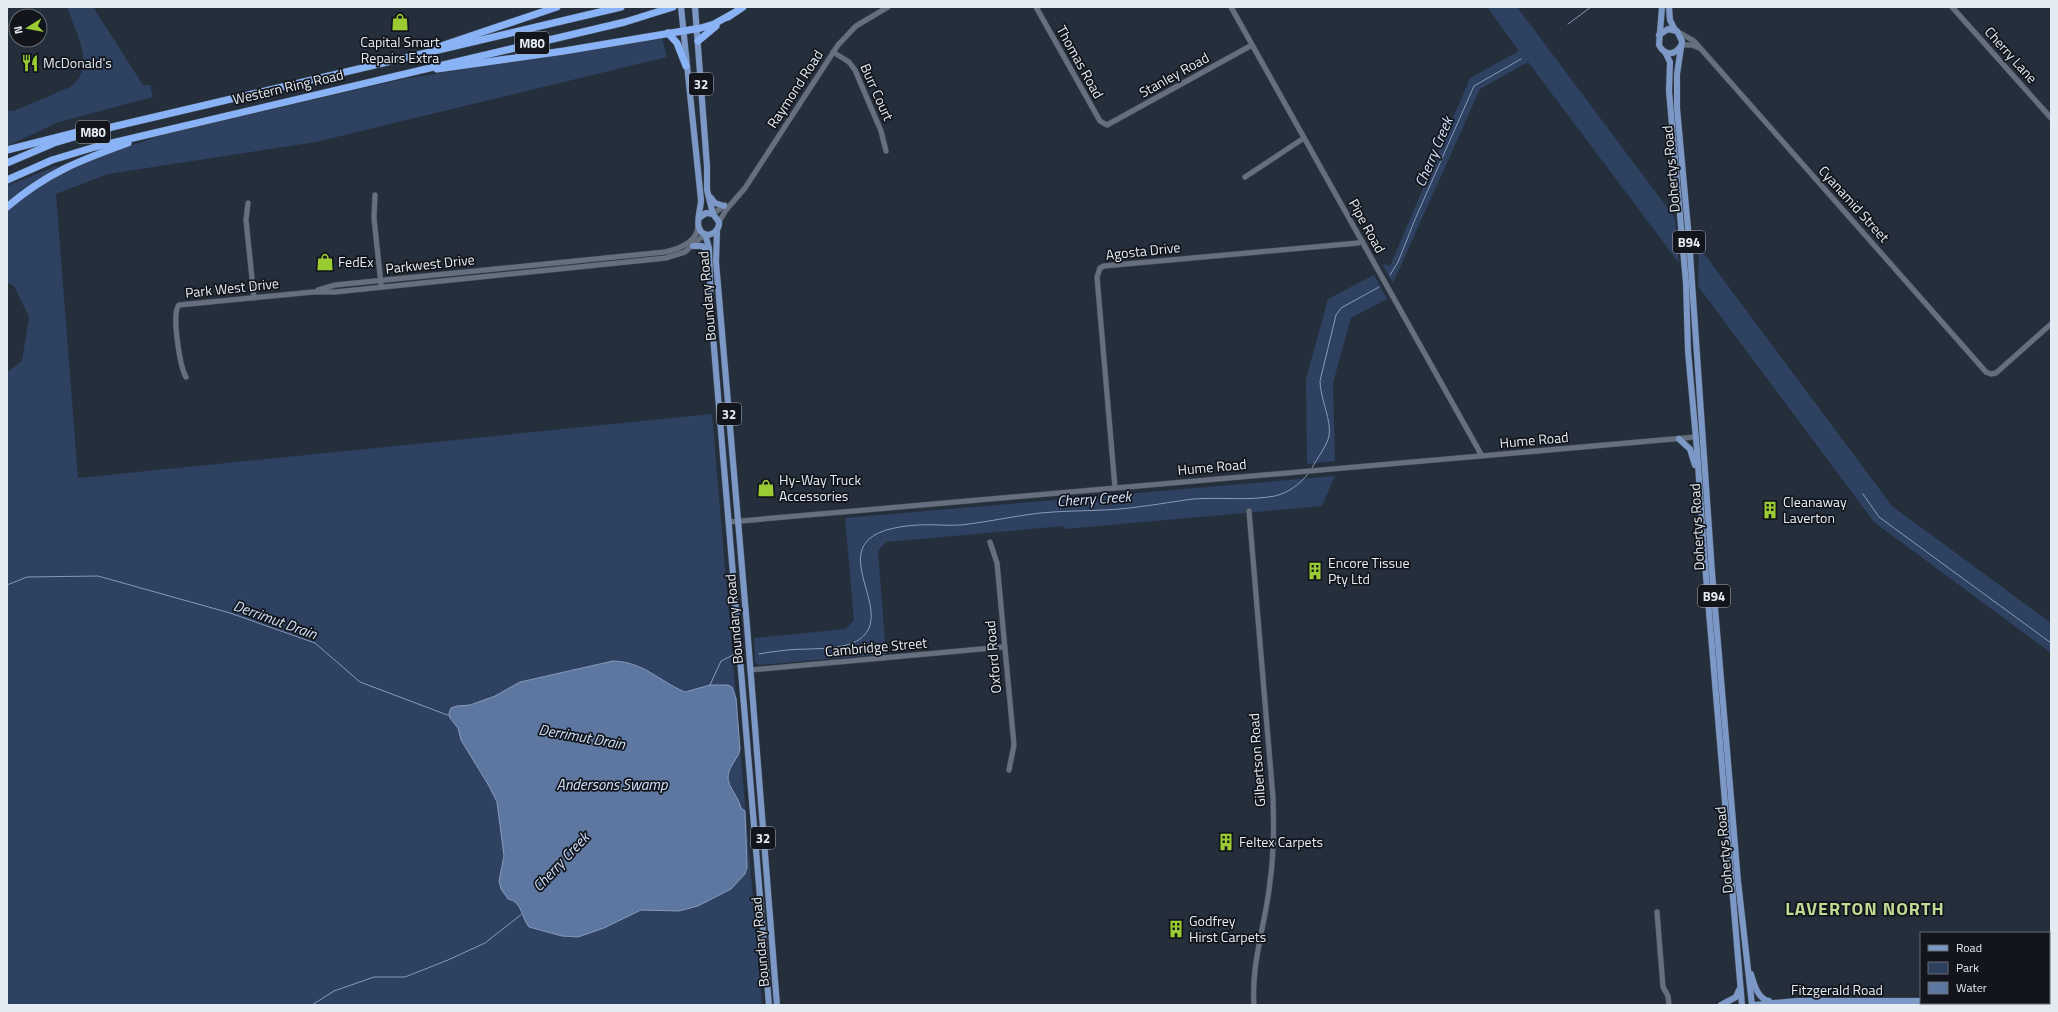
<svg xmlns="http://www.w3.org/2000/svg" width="2058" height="1012" viewBox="0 0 2058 1012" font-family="'Titillium Web',sans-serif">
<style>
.green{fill:#2e4160}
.water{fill:#5e77a1;stroke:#869aba}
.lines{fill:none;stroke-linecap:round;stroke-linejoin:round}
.stream{stroke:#869aba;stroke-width:1}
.minor-casing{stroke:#424953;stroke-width:6}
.major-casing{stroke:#424953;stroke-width:7}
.highway-casing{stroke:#424953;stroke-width:8}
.minor{stroke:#656f7e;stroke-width:5}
.major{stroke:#7b98c7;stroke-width:6}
.highway{stroke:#8ab3f7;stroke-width:7}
.labels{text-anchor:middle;stroke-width:3.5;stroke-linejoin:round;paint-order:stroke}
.shield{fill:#12161c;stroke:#a6abb2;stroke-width:1}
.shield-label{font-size:13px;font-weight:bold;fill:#e5ebf3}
.poi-label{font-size:14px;fill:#e5ebf3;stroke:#12161c;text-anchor:start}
.street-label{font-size:14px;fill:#e5ebf3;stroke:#12161c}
.water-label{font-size:15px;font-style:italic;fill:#d1e1fb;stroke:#12161c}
.district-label{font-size:18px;font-weight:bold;letter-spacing:1px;fill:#c0dc94;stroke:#12161c}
</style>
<rect width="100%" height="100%" fill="#252e3b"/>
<g class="green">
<path d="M67 7H93L143 85H150L153 97 59 122 7 146V111H14L70 87C98 68 75 31 67 7Z"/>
<path d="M1487 7H1517L1675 218 1679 263 1528 62 1480 89 1393 283 1382 264 1390 266 1470 78 1519 51Z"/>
<path d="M662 38 667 57 316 142 108 174 56 194 78 478 712 414 762 1005H7V372L22 361 29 317 14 286 7 283V186L56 166 64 172 114 151 163 135 403 79Z"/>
<path d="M1699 247 1892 506 2051 623V653L1874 522 1698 286Z"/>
<path d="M1374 275 1387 299 1351 318 1333 383 1335 461 1307 464 1306 379 1328 299Z"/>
<path d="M1335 476 1322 506 1065 529 1064 526 886 542 878 551 886 654 759 665 755 662 754 638 846 629 854 620 845 518Z"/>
</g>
<path class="water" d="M613 661C644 662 659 681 685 692L710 685H728L732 687 736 698 740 749C739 758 728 766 728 778 728 786 739 798 741 808L745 811 747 867 745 874 731 889 698 906 679 911 641 910 604 928 578 937 562 936 529 927C521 917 522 901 508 899L501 889 499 881 504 856 497 802 489 786 461 740 458 728 450 718 449 713 451 708 457 706 470 705 495 696 520 682Z"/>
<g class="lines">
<g class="stream">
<path d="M1568 24 1591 7"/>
<path d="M1390 275 1398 262 1416 217 1474 86 1521 59"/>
<path d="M1312 468C1317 458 1327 446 1329 436 1332 421 1320 398 1320 381L1336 315 1341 308 1379 287"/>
<path d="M1863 494 1879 517 2051 643"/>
<path d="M7 585 27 577 98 576 230 613 315 643 360 682 450 716"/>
<path d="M759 654C769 652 778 651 788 650 808 648 843 651 860 639 902 608 804 532 918 525 933 524 947 526 961 525 988 522 1014 516 1040 513 1061 511 1082 511 1103 510 1133 509 1163 503 1193 499 1220 497 1248 501 1275 496 1288 493 1300 484 1308 474"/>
<path d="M710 685 721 661 735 654"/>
<path d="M312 1005 334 991 374 977H405L448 960 485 943 522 914"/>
</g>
<g class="minor-casing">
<g id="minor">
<path d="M1036 7 1100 121 1107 125 1252 45"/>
<path d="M1231 7 1482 456"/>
<path d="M1952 7 2051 118"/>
<path d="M1680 33 1694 41 1986 372 1991 374 1996 373 2051 324"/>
<path d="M1682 45H1692L1699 48"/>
<path d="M833 52 849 62 855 70 881 131 886 151"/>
<path d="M1245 177 1304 138"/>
<path d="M375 195 374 218 381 284"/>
<path d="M248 203 246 220 254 298"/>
<path d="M713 214 725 205"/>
<path d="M719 222 726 210 745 188 838 45 856 26 888 7"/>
<path d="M318 290 335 285 665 252C679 249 697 242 698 226"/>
<path d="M186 377C180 367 171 312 179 305L313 292H335L666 258 685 252 705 234"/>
<path d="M1115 488 1097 277 1100 268 1104 266 1358 243 1362 241"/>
<path d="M1249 511 1273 798C1274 831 1274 857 1269 890 1264 928 1251 966 1254 1005"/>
<path d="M729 522 1696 437"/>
<path d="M990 542 997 563 1014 745 1009 770"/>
<path d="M750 670 1003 647"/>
<path d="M1657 912 1663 987 1668 996 1669 1005"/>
</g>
</g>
<g class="major-casing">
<g id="major">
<path d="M681 7 701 200C701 208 696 221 699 228 704 241 720 233 719 222L713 214 706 213 699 218"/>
<path d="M695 7 707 166V190L713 214"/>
<path d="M1662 7 1659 45C1664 55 1674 56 1680 47"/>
<path d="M1669 7 1670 20 1675 30"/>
<path d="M1659 35 1668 29 1677 31 1682 41 1677 74V108L1689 239 1712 572 1738 881 1752 1005"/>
<path d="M1665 52 1670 62 1669 91 1686 283 1688 351 1697 450 1704 552 1742 1005"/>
<path d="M710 197 715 203 724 206"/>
<path d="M717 231 716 262 747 626 777 1005"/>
<path d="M705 234 709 248 711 312 769 1005"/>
<path d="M693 246H702L709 252"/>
<path d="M1679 439 1690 449 1695 465"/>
<path d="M1751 974C1754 985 1758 999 1769 1001"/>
<path d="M2049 994H2051"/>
<path d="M2040 1003 2041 1005"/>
<path d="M1721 1005 1736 997 1739 990"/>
<path d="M1753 1005 1797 1001H1921"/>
</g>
</g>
<g class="highway-casing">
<g id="highway">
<path d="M728 17 743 7"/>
<path d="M668 33 677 43 686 66"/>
<path d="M698 41 716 26"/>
<path d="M438 47 557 7"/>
<path d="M437 69 564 51 701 28 714 24 732 14"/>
<path d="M7 150 78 132"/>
<path d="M7 163 54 143 95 131 621 7"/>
<path d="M7 180 52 160 95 147 625 22 673 7"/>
<path d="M7 207C47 173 78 161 128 143"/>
</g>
</g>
<use href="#minor" class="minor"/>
<use href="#major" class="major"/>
<use href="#highway" class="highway"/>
</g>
<defs>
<g id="shop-bare" transform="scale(1.38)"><path d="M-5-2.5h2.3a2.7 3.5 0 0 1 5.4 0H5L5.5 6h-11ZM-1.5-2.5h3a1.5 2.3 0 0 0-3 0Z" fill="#9bcb32" stroke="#12161c" stroke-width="2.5" paint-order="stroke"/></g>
<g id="restaurant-bare" transform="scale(1.38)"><path d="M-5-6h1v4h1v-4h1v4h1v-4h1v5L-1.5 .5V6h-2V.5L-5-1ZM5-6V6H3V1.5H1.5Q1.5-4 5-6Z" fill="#9bcb32" stroke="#12161c" stroke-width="2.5" paint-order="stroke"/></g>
<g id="building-bare" transform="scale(1.38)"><path d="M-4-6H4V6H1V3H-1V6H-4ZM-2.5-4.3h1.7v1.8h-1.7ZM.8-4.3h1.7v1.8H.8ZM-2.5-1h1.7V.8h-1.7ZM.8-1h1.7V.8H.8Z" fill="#9bcb32" stroke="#12161c" stroke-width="2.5" paint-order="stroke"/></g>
</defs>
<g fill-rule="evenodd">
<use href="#shop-bare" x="400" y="22"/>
<use href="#restaurant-bare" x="30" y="63"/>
<use href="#shop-bare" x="325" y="262"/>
<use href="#shop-bare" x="766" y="488"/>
<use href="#building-bare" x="1770" y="510"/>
<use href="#building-bare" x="1315" y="571"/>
<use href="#building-bare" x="1226" y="842"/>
<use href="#building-bare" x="1176" y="929"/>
</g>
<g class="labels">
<g class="shield">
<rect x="515" y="32" width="34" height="22" rx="3"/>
<rect x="689" y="73" width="24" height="22" rx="3"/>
<rect x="76" y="121" width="34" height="22" rx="3"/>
<rect x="1673" y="231" width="32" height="22" rx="3"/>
<rect x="717" y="403" width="24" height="22" rx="3"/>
<rect x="1698" y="585" width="32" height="22" rx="3"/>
<rect x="751" y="827" width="24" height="22" rx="3"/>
</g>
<g class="shield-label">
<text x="532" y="48">M80</text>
<text x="701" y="89">32</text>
<text x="93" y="137">M80</text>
<text x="1689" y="247">B94</text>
<text x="729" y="419">32</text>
<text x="1714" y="601">B94</text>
<text x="763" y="843">32</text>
</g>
<g class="poi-label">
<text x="400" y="47" text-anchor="middle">Capital Smart<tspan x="400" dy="16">Repairs Extra</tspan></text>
<text x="43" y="68">McDonald's</text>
<text x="338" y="267">FedEx</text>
<text x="779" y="485">Hy-Way Truck<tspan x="779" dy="16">Accessories</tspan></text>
<text x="1783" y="507">Cleanaway<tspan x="1783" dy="16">Laverton</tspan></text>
<text x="1328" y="568">Encore Tissue<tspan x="1328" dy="16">Pty Ltd</tspan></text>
<text x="1239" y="847">Feltex Carpets</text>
<text x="1189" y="926">Godfrey<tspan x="1189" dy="16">Hirst Carpets</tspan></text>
</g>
<g class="street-label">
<text transform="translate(2011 55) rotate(48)" y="5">Cherry Lane</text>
<text transform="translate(1080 62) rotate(61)" y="5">Thomas Road</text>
<text transform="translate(1174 75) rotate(-29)" y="5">Stanley Road</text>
<text transform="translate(288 87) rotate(-13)" y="5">Western Ring Road</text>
<text transform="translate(795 89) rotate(-57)" y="5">Raymond Road</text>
<text transform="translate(877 92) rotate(66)" y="5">Burr Court</text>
<text transform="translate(1671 169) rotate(-95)" y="5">Dohertys Road</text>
<text transform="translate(1854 204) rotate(48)" y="5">Cyanamid Street</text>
<text transform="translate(1367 226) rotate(61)" y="5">Pipe Road</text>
<text transform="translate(1143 251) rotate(-6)" y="5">Agosta Drive</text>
<text transform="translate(430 264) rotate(-6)" y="5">Parkwest Drive</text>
<text transform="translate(232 288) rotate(-6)" y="5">Park West Drive</text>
<text transform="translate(707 296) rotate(-95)" y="5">Boundary Road</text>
<text transform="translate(1534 440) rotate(-5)" y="5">Hume Road</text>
<text transform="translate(1212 467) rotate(-5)" y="5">Hume Road</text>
<text transform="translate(1697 527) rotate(-93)" y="5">Dohertys Road</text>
<text transform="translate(734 619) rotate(-95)" y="5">Boundary Road</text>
<text transform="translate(876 647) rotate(-5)" y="5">Cambridge Street</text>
<text transform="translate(993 657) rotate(-95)" y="5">Oxford Road</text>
<text transform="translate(1257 760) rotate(-94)" y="5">Gilbertson Road</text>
<text transform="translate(1724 850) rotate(-95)" y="5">Dohertys Road</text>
<text transform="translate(760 942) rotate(-95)" y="5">Boundary Road</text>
<text x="1837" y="995">Fitzgerald Road</text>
</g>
<g class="water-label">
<text transform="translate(1434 152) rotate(-67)" y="5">Cherry Creek</text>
<text transform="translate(1094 499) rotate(-4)" y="5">Cherry Creek</text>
<text transform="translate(275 620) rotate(20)" y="5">Derrimut Drain</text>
<text transform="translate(582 737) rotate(10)" y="5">Derrimut Drain</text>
<text x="612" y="790">Andersons Swamp</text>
<text transform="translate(561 862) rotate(-47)" y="5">Cherry Creek</text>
</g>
<g class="district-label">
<text x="1865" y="915">LAVERTON NORTH</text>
</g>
</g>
<rect width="2058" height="1012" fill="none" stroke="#e5ebf3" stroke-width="16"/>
<rect x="1920" y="932" width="130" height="72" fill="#12161c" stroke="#666b72"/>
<rect x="1928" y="945" width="20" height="6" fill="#7b98c7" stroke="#666b72"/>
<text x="1956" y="952" font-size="12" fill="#e5ebf3">Road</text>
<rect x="1928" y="962" width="20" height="12" fill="#2e4160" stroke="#666b72"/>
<text x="1956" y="972" font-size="12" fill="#e5ebf3">Park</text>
<rect x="1928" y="982" width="20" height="12" fill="#5e77a1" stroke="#666b72"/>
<text x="1956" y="992" font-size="12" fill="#e5ebf3">Water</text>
<g transform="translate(28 28) rotate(259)"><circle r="19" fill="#12161c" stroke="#666b72"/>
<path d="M0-3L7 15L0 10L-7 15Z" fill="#9bcb32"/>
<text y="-6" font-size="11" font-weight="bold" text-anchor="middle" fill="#e5ebf3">N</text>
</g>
</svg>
